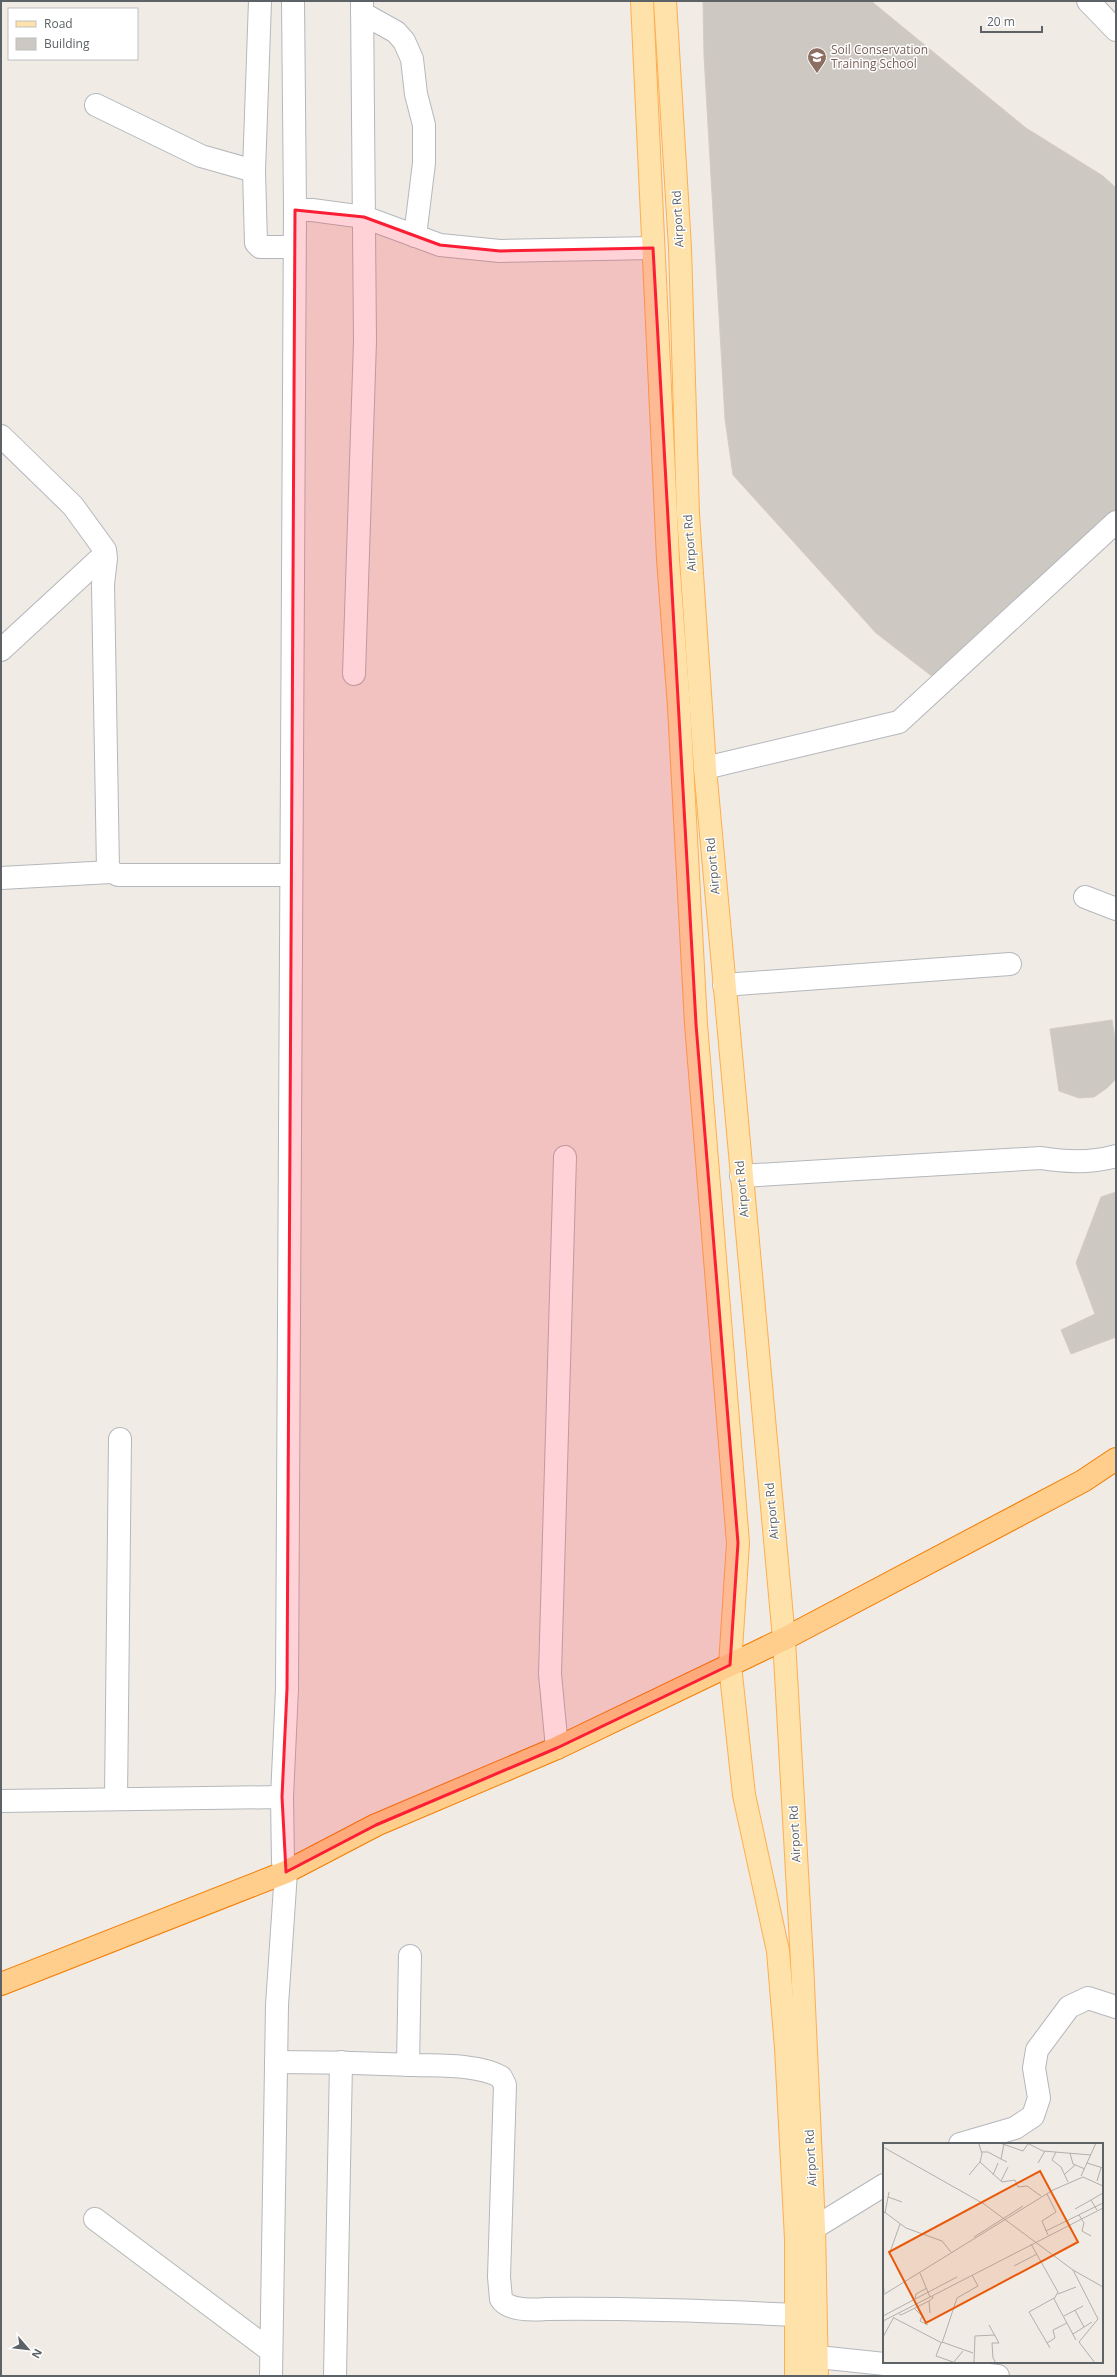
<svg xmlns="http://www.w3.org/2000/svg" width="1117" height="2377" viewBox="0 0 1117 2377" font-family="'Open Sans',sans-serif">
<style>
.building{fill:#cdc8c2;stroke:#d5ccc1}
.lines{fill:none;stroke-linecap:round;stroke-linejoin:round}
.minor-casing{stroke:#b4b8bc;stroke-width:24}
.major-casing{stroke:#ffae4e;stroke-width:24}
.highway-casing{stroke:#f47c00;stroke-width:24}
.minor{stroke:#fff;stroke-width:22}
.major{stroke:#ffe2aa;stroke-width:22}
.highway{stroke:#ffcd8c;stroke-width:22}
.marked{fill:#fc1e34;fill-opacity:0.2;stroke:#fc1e34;stroke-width:3;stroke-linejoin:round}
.labels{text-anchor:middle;stroke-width:3;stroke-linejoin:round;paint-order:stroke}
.education-label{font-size:12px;fill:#785e54;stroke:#fff;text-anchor:start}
.street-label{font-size:12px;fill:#5c6266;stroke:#fff}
.inset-road{fill:none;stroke:#b1b0ae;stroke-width:1}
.view{fill:#e8590c;fill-opacity:0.15;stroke:#e8590c;stroke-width:2}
.inset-edge{fill:none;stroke:#5c6266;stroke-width:2}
</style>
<rect width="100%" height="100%" fill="#f0ebe4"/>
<g class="building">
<path d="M703 1H871L1026 128 1103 176 1116 188V522L942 684 876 633 733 475 725 419 704 56Z"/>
<path d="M1112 1020 1116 1045V1079L1107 1088 1094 1097 1079 1098 1059 1091 1050 1029Z"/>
<path d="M1116 1192V1337L1071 1354 1061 1330 1095 1314 1076 1263 1101 1197Z"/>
</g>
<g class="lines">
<g class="minor-casing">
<g id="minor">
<path d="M260 1 254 171 256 243 260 247H294"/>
<path d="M293 1 295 210"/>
<path d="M1088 1 1116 30"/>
<path d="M362 13 396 32 404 41 412 59 416 94 424 125V163L415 236"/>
<path d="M96 105 201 156 254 171"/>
<path d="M1 436 73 506 105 550 106 558 103 584 108 870 118 875H291"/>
<path d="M1 650 105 554"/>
<path d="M354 674 365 341 362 1"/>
<path d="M705 768 899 722 1116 522"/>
<path d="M1 878 111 872"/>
<path d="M1085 897 1116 909"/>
<path d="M724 985 1010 964"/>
<path d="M741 1176 1041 1158C1065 1162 1092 1163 1116 1156"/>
<path d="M557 1748 550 1674 565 1157"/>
<path d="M116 1799 120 1439"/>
<path d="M1 1801 282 1797"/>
<path d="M276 2062C322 2062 368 2063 414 2065 439 2066 479 2064 501 2077L505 2085 499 2277 501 2299C508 2311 534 2310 546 2309 630 2308 713 2311 796 2315"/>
<path d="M408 2065 410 1956"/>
<path d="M960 2144 1015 2128 1033 2116 1039 2098 1034 2068 1037 2050 1069 2007 1088 1998 1116 2007"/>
<path d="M95 2219 271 2351"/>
<path d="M814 2228 884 2185"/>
<path d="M818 2357 998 2376"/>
<path d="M271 2376 277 2005 286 1872 283 1862 282 1797 287 1689 295 210H312L364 217 440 245 500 251 653 248"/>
<path d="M335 2376 341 2062"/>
</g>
</g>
<g class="major-casing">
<g id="major">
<path d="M642 1 668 559 679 707 696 1024 738 1543 730 1665 744 1795 778 1951 786 2048 796 2239V2376"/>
<path d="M665 1 680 248 688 514 705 768 784 1639 802 1962 814 2228 817 2376"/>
</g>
</g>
<g class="highway-casing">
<path id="highway" d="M1 1984 286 1872 376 1825 557 1748 784 1639 1083 1481 1116 1459"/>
</g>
<use href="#minor" class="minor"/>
<use href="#major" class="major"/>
<use href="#highway" class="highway"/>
</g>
<path class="marked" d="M295 210 364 217 440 245 500 251 653 248 696 1024 738 1543 730 1665 557 1748 376 1825 286 1872 282 1797 287 1689Z"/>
<defs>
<g id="university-pin" transform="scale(1)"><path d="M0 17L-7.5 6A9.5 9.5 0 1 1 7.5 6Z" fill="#8d6e63" stroke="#fff"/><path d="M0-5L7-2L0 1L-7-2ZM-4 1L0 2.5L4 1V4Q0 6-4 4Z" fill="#fff"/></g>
</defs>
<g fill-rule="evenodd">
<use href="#university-pin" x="817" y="57"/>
</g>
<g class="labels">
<g class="education-label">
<text x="831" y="54">Soil Conservation<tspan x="831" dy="14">Training School</tspan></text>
</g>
<g class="street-label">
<text transform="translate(678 219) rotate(-93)" y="4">Airport Rd</text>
<text transform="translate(690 543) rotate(-94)" y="4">Airport Rd</text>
<text transform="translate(713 866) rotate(-95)" y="4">Airport Rd</text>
<text transform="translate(742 1189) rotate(-95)" y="4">Airport Rd</text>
<text transform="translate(772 1511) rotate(-95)" y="4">Airport Rd</text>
<text transform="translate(795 1834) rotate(-93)" y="4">Airport Rd</text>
<text transform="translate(811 2158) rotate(-93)" y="4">Airport Rd</text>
</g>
</g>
<g transform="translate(883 2143)">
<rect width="220" height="220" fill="#f0ebe4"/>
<path class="inset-road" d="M83 0H105M117 0 140 8 145 1M144 0 160 8 208 12M121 1 118 16 124 19M0 4 101 61 190 127 220 144M98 9H105L118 16M173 9 169 17 178 24 185 39M187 10 190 21 202 26M97 19 119 39 132 37 135 44 144 43 158 53M155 20 162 8M204 20 220 25M182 31 192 22M86 32 97 19 99 11 96 1M110 32 115 20M198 33 213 0M118 38 125 24M214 38 218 25M164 51 173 69 159 78 165 92M5 54 19 59M208 57 220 50M192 66 208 57 214 67M0 68 23 85 59 98 68 109M2 70 6 49M196 72 201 80 199 88 208 93M163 88 220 60M91 94 140 63M148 101 175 149 171 156 193 197M6 112 17 81M131 123 154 111M190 127 215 176 196 199 212 220M37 130 47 154 220 65M0 136 1 150M175 151 193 144M0 152 170 47 200 34 220 43M32 156 33 151 44 145M46 158 47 170M31 165 39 173 37 178 45 182M192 167 201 184M16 171 18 172 46 158 50 155 49 153M0 173 74 134M181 173 200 163M11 175 59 200 74 155 95 143 89 132M0 178 47 154M106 182 116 200H109L110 215 113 220M190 191 209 179M0 194 11 174M59 199 90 210M58 200 53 213 70 219M164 200 172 195 170 187 184 180M167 205 146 169 171 155M70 220 80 208M91 220 92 193 112 192"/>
<path class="view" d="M157 28 195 99 43 180 6 109Z"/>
<rect width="220" height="220" class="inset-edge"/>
</g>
<rect width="1117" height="2377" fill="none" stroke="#5c6266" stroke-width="4"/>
<rect x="8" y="8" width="130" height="52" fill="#ffffff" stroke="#bec0c2"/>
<rect x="16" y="21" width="20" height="6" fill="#ffe2aa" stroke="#bec0c2"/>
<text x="44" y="28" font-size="12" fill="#5c6266">Road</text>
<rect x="16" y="38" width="20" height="12" fill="#cdc8c2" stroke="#bec0c2"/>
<text x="44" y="48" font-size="12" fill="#5c6266">Building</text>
<g transform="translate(28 2349) rotate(118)" stroke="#ffffff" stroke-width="3" paint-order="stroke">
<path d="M0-3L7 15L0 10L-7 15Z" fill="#5c6266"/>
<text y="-6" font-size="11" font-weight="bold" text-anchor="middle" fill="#5c6266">N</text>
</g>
<path d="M981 26v6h61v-6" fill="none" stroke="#5c6266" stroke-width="2"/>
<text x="987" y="26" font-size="12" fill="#5c6266" stroke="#ffffff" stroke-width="3" paint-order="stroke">20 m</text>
</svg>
